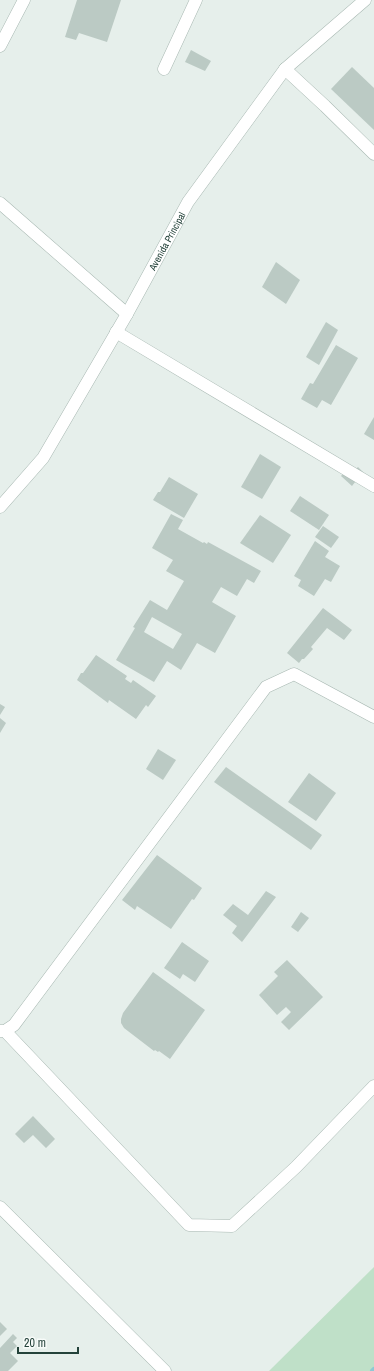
<svg xmlns="http://www.w3.org/2000/svg" width="374" height="1371" viewBox="0 0 374 1371" font-family="'Archivo Narrow',sans-serif">
<style>
.green{fill:#bfe0c8}
.lines{fill:none;stroke-linecap:round;stroke-linejoin:round}
.stream{stroke:#8ec9d4;stroke-width:6}
.building{fill:#bbcac4;fill-rule:evenodd}
.minor-casing{stroke:#a8b8b2;stroke-width:13}
.minor{stroke:#fff;stroke-width:12}
.labels{text-anchor:middle;stroke-width:3;stroke-linejoin:round;paint-order:stroke}
.street-label{font-size:10px;fill:#24423a;stroke:#f7fbf9}
</style>
<rect width="100%" height="100%" fill="#e6efeb"/>
<path class="green" d="M374 1267V1371H269Z"/>
<g class="lines">
<path class="stream" d="M373 1371 374 1370"/>
</g>
<g class="building">
<path d="M77 0H121L107 42 79 33 76 40 65 37Z"/>
<path d="M191 50 211 61 205 71 185 62Z"/>
<path d="M352 67 374 88V130L331 89Z"/>
<path d="M276 262 300 280 286 304 262 287Z"/>
<path d="M326 322 338 330 319 365 306 357Z"/>
<path d="M336 345 358 358 331 405 322 400 317 408 301 399 310 383 313 384Z"/>
<path d="M374 417V440L364 434Z"/>
<path d="M260 454 281 467 262 499 241 487Z"/>
<path d="M358 467 363 472 352 486 341 476 347 469 354 471Z"/>
<path d="M169 477 198 494 184 518 153 500 158 492H160Z"/>
<path d="M300 496 329 515 319 530 290 511Z"/>
<path d="M171 514 183 520 178 529 203 543 204 542 207 544 208 542 261 571 254 583 247 579 237 596 221 587 212 602 236 616 215 653 197 643 181 670 167 661 154 682 116 660 135 628 133 627 150 600 167 610 184 581 166 571 173 560 152 548ZM152 617 182 634 173 649 144 632Z"/>
<path d="M260 515 291 535 273 563 240 543Z"/>
<path d="M323 526 339 537 331 548 315 537Z"/>
<path d="M315 541 329 551 325 557 340 566 331 582 325 579 314 596 298 586 301 580 294 576Z"/>
<path d="M323 608 352 630 344 640 327 628 311 647 313 649 304 659H302L299 663 287 653Z"/>
<path d="M96 655 127 676 125 679 131 683 133 680 156 696 148 707 146 705 136 719 109 700 108 703 77 680 81 673H83Z"/>
<path d="M0 704 5 707 0 715Z"/>
<path d="M0 718 6 723 0 733Z"/>
<path d="M158 749 176 760 163 780 146 769Z"/>
<path d="M226 767 322 835 311 850 214 782Z"/>
<path d="M309 773 336 793 316 821 288 802Z"/>
<path d="M157 855 202 888 194 900 192 899 171 929 137 906 135 910 122 900Z"/>
<path d="M266 891 276 897 242 942 232 933 237 926 223 915 233 904 248 915Z"/>
<path d="M301 912 309 918 298 932 291 927Z"/>
<path d="M182 942 209 961 195 982 183 974 180 979 164 968Z"/>
<path d="M287 960 323 997 289 1030 281 1022 291 1012 286 1007 277 1015 259 995 278 976 274 972Z"/>
<path d="M153 972 205 1010 170 1059 159 1051 158 1052 155 1050 154 1051 124 1028 121 1023V1019L123 1013Z"/>
<path d="M33 1116 55 1139 46 1148 33 1135 24 1143 15 1134Z"/>
<path d="M0 1322 7 1329 0 1336Z"/>
<path d="M13 1334 17 1338 13 1342 17 1346 10 1353 18 1361 8 1371H0V1348Z"/>
</g>
<g class="lines">
<g class="minor-casing">
<g id="minor">
<path d="M0 46 24 0"/>
<path d="M164 69 196 0"/>
<path d="M285 69 325 106 374 154"/>
<path d="M0 203 127 314"/>
<path d="M116 332 374 486"/>
<path id="s1" d="M0 507 43 458 127 314 188 202 285 69 365 0"/>
<path d="M0 1031H5L14 1025 266 687 294 674 374 717"/>
<path d="M5 1031 189 1225 232 1226 296 1167 374 1086"/>
<path d="M0 1207 165 1371"/>
</g>
</g>
<use href="#minor" class="minor"/>
</g>
<g class="labels">
<g class="street-label">
<text dy="4" stroke="none"><textPath href="#s1" startOffset="315">Avenida Principal</textPath></text>
</g>
</g>
<path d="M18 1347v6h60v-6" fill="none" stroke="#24423a" stroke-width="2"/>
<text x="24" y="1347" font-size="12" fill="#24423a" stroke="#f7fbf9" stroke-width="3" paint-order="stroke">20 m</text>
</svg>
